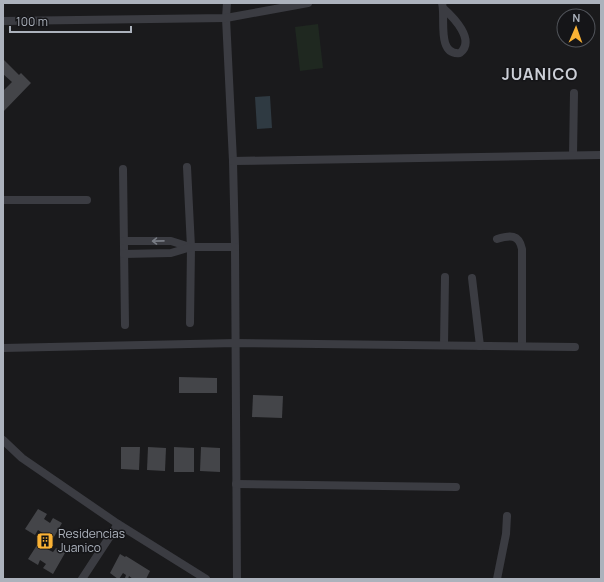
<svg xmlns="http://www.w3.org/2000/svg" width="604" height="582" viewBox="0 0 604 582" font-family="Manrope,sans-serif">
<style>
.green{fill:#1f2820}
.water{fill:#2f3a42}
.building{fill:#444549}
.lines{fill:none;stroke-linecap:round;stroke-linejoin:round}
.street{stroke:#3b3c42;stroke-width:8}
.oneway{stroke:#797d85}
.labels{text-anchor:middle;stroke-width:3;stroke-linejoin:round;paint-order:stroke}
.poi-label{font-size:12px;fill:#acb2bc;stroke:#151518;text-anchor:start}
.district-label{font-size:16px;font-weight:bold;letter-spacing:1px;fill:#cdd0d8;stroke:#151518}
</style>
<rect width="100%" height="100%" fill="#1a1a1c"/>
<path class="green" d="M318 24 323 68 300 71 295 27Z"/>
<path class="water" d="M270 96 272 128 257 129 255 97Z"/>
<g class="building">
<path d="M3 59 19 75 21 73 31 83 3 112V91L12 82 3 74Z"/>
<path d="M179 377 217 378V393H179Z"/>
<path d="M253 395 283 396 282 418 252 417Z"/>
<path d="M121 447H140L139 470 121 469Z"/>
<path d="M148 447 166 448 165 471 147 470Z"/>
<path d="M174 447 194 448V472H174Z"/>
<path d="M201 447 220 448V472L200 471Z"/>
<path d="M38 509 47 514 44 519 50 523 53 518 62 523 47 549 53 552 56 548 65 553 53 574 43 568 46 564 40 560 38 565 28 559 44 534 38 530 35 535 25 529Z"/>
<path d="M120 554 125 557 126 556 150 571 146 579H133L129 576 128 579 125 578 126 575 123 573 119 579H118L110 573Z"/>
</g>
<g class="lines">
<g class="street">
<path d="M227 3 226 18 233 161 235 247 237 579"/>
<path d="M442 3C446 16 436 56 460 53 476 40 453 17 444 9"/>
<path d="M3 21 226 18 308 3"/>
<path d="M573 155 574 93"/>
<path d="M233 161 601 155"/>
<path d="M187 167 191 247 190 323"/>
<path d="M123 169 125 325"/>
<path d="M3 200H87"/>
<path d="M497 239C510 235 519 234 522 249V346"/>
<path d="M124 241H171L190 247"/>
<path d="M124 254 171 253 191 247H235"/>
<path d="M472 278 480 346"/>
<path d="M444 345 445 277"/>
<path d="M3 348 236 343 575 347"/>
<path d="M3 440 22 458 118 524 206 579"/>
<path d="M236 484 456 487"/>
<path d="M82 579 118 524"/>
<path d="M497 579 506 534 507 516"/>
</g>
</g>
<defs><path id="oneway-shaft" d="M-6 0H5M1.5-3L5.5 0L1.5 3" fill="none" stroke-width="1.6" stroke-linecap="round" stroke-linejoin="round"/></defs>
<use class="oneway" href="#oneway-shaft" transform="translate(158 241) rotate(179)"/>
<defs>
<g id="building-square" transform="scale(0.9)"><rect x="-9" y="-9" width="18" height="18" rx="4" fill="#fab235" stroke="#151518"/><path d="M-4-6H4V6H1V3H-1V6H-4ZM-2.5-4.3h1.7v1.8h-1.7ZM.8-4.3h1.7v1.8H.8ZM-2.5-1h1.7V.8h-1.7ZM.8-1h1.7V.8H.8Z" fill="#111"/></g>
</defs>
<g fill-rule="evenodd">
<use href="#building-square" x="45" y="541"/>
</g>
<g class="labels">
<g class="poi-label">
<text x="58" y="538">Residencias<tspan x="58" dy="14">Juanico</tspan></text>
</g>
<g class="district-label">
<text x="540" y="80">JUANICO</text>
</g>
</g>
<rect width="604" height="582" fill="none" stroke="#acb2bc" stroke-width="8"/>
<g transform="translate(576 28) rotate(2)"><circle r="19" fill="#151518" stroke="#51545a"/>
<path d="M0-3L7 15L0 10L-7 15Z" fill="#fab235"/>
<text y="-6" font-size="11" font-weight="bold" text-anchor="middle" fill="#acb2bc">N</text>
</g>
<path d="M10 26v6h121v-6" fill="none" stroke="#acb2bc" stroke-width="2"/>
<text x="16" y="26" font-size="12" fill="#acb2bc" stroke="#151518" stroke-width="3" paint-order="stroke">100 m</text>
</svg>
